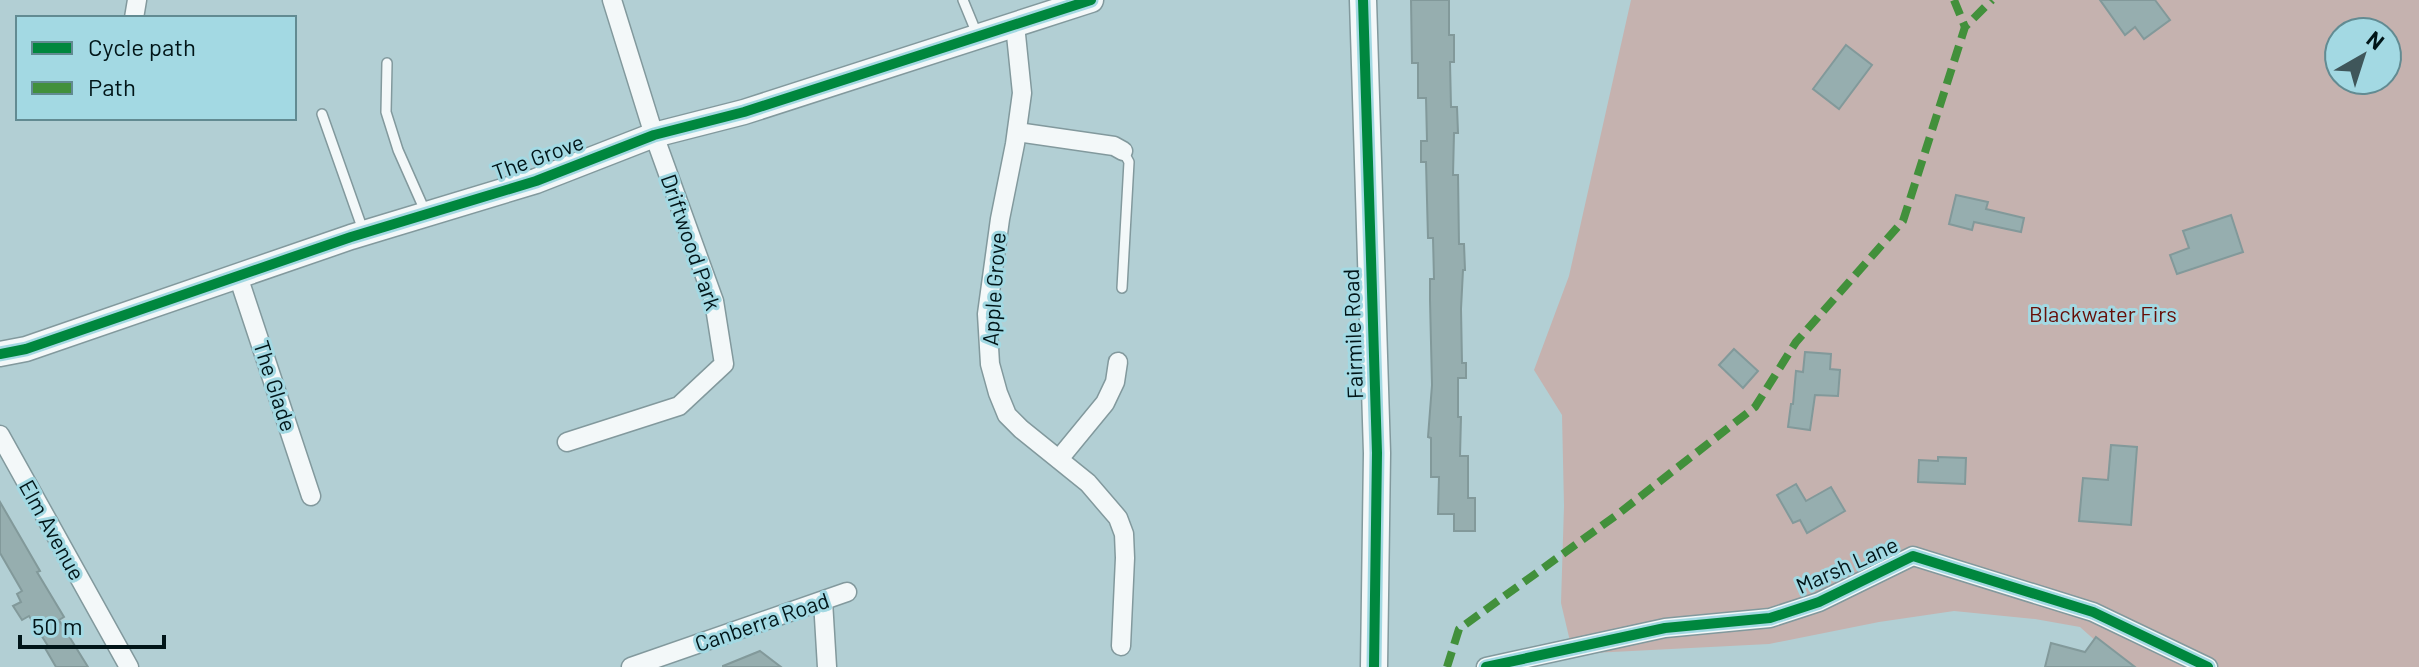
<svg xmlns="http://www.w3.org/2000/svg" width="2419" height="667" viewBox="0 0 2419 667" font-family="Barlow,sans-serif">
<style>
.green{fill:#c5b2af;fill-rule:evenodd}
.building{fill:#96aeaf;stroke:#82999a;stroke-width:2}
.lines{fill:none;stroke-linecap:round;stroke-linejoin:round}
.service-casing{stroke:#82999d;stroke-width:12}
.minor-casing{stroke:#82999d;stroke-width:21}
.tertiary-casing{stroke:#82999d;stroke-width:27}
.secondary-casing{stroke:#82999d;stroke-width:29}
.service{stroke:#f3f8f9;stroke-width:9}
.minor{stroke:#f3f8f9;stroke-width:18}
.tertiary{stroke:#f3f8f9;stroke-width:24}
.secondary{stroke:#f3f8f9;stroke-width:26}
.quiet{stroke:#42903b;stroke-width:8;stroke-dasharray:16 8;stroke-linecap:butt}
.cycleway-casing{stroke:#a3d9e3;stroke-width:15}
.cycleway{stroke:#00873e;stroke-width:10}
.labels{text-anchor:middle;stroke-width:6;stroke-linejoin:round;paint-order:stroke}
.street-label{font-size:22px;fill:#011518;stroke:#a3d9e3}
.park-label{font-size:22px;fill:#660e07;stroke:#a3d9e3}
</style>
<rect width="100%" height="100%" fill="#b2cfd4"/>
<path class="green" d="M1631 0H2419V667H2125L2080 627 2035 619 1954 611 1879 622 1769 644 1573 654 1561 603 1564 506 1562 415 1534 370 1569 276ZM2339 32H2387V80H2339Z"/>
<g class="building">
<path d="M1411 0H1449V35H1454V62H1450L1451 107H1457L1458 133H1454L1453 175H1458L1459 244H1464L1465 270H1463L1461 309 1462 363H1466V378H1458V417H1461L1460 456H1468V498H1475V531H1454V514H1438L1439 477H1431V438L1428 437 1432 385 1430 300V279H1434L1433 238H1428L1426 162H1421V141H1427L1426 98H1418V63H1412Z"/>
<path d="M2100 0H2155L2170 20 2144 39 2135 27 2125 35Z"/>
<path d="M1846 45 1872 65 1839 109 1813 89Z"/>
<path d="M1956 195 1988 202 1986 209 2024 218 2021 232 1974 222 1972 230 1949 224Z"/>
<path d="M2231 215 2243 252 2177 274 2170 255 2189 248 2183 231Z"/>
<path d="M1734 349 1758 371 1743 388 1719 365Z"/>
<path d="M1805 352 1831 354 1830 369 1840 370 1838 396 1815 395 1810 430 1788 427 1791 404H1793L1796 371 1803 372Z"/>
<path d="M2111 445 2137 447 2131 525 2079 521 2083 478 2108 480Z"/>
<path d="M1938 457 1966 458 1965 484 1918 482 1919 460 1938 461Z"/>
<path d="M1796 484 1806 501 1831 487 1845 511 1807 533 1800 520 1793 523 1777 495Z"/>
<path d="M0 502 40 571 37 572 64 617 59 620 88 667H56L45 648 48 646 29 616 22 620 13 606 21 602 17 594 22 591 0 553Z"/>
<path d="M2096 637 2135 667H2045L2051 643 2085 652Z"/>
<path d="M760 651 781 667H723V666Z"/>
</g>
<g class="lines">
<g class="service-casing">
<g id="service">
<path d="M963 0 977 34"/>
<path d="M387 63 386 112 398 150 425 211"/>
<path d="M322 114 364 233"/>
<path d="M1122 288 1129 162 1123 151"/>
</g>
</g>
<g class="minor-casing">
<g id="minor">
<path d="M134 18 137 0"/>
<path d="M1015 25 1022 93 1015 144 1000 219 987 314 990 364 998 393 1007 415 1021 429 1088 483 1118 518 1124 534 1125 558 1121 646"/>
<path d="M1017 132 1114 146 1123 151"/>
<path d="M238 276 311 496"/>
<path d="M0 435 129 667"/>
<path d="M567 442 679 406 724 364 714 301 654 135 612 0"/>
<path d="M1059 459 1105 403 1115 382 1118 362"/>
<path d="M823 601 827 667"/>
<path d="M631 667 847 592"/>
<path d="M1486 667 1665 628 1770 618 1819 602 1913 556 2093 612 2208 667"/>
</g>
</g>
<g class="tertiary-casing">
<path id="tertiary" d="M0 354 26 349 351 237 536 181 654 135 744 112 1091 0"/>
</g>
<g class="secondary-casing">
<path id="secondary" d="M1363 0 1377 453 1374 667"/>
</g>
<use href="#service" class="service"/>
<use href="#minor" class="minor"/>
<use href="#tertiary" class="tertiary"/>
<use href="#secondary" class="secondary"/>
<g class="quiet">
<path d="M1954 0 1965 27"/>
<path d="M1447 667 1459 629 1618 514 1755 407 1796 342 1903 221 1965 27 1992 0"/>
</g>
<g class="cycleway-casing">
<g id="cycleway">
<path d="M1363 0 1377 453 1374 667"/>
<path d="M0 354 26 349 351 237 536 181 654 135 744 112 1091 0"/>
<path d="M1486 667 1665 628 1770 618 1819 602 1913 556 2093 612 2208 667"/>
</g>
</g>
<use href="#cycleway" class="cycleway"/>
</g>
<g class="labels">
<g class="street-label">
<text transform="translate(538 157) rotate(-20)" y="8">The Grove</text>
<text transform="translate(691 242) rotate(71)" y="8">Driftwood Park</text>
<text transform="translate(994 289) rotate(-86)" y="8">Apple Grove</text>
<text transform="translate(1353 334) rotate(-92)" y="8">Fairmile Road</text>
<text transform="translate(275 386) rotate(72)" y="8">The Glade</text>
<text transform="translate(52 530) rotate(61)" y="8">Elm Avenue</text>
<text transform="translate(1847 565) rotate(-24)" y="8">Marsh Lane</text>
<text transform="translate(762 622) rotate(-19)" y="8">Canberra Road</text>
</g>
<g class="park-label">
<text x="2103" y="322">Blackwater Firs</text>
</g>
</g>
<rect x="16" y="16" width="280" height="104" fill="#a3d9e3" stroke="#628b92" stroke-width="2"/>
<rect x="32" y="42" width="40" height="12" fill="#00873e" stroke="#628b92" stroke-width="2"/>
<text x="88" y="56" font-size="24" fill="#011518">Cycle path</text>
<rect x="32" y="82" width="40" height="12" fill="#42903b" stroke="#628b92" stroke-width="2"/>
<text x="88" y="96" font-size="24" fill="#011518">Path</text>
<g transform="translate(2363 56) rotate(39)"><circle r="38" fill="#a3d9e3" stroke="#628b92" stroke-width="2"/>
<path d="M0-6L14 30L0 20L-14 30Z" fill="#3f565a"/>
<text y="-12" font-size="22" font-weight="bold" text-anchor="middle" fill="#011518">N</text>
</g>
<path d="M20 635v12h144v-12" fill="none" stroke="#011518" stroke-width="4"/>
<text x="32" y="635" font-size="24" fill="#011518" stroke="#a3d9e3" stroke-width="6" paint-order="stroke">50 m</text>
</svg>
